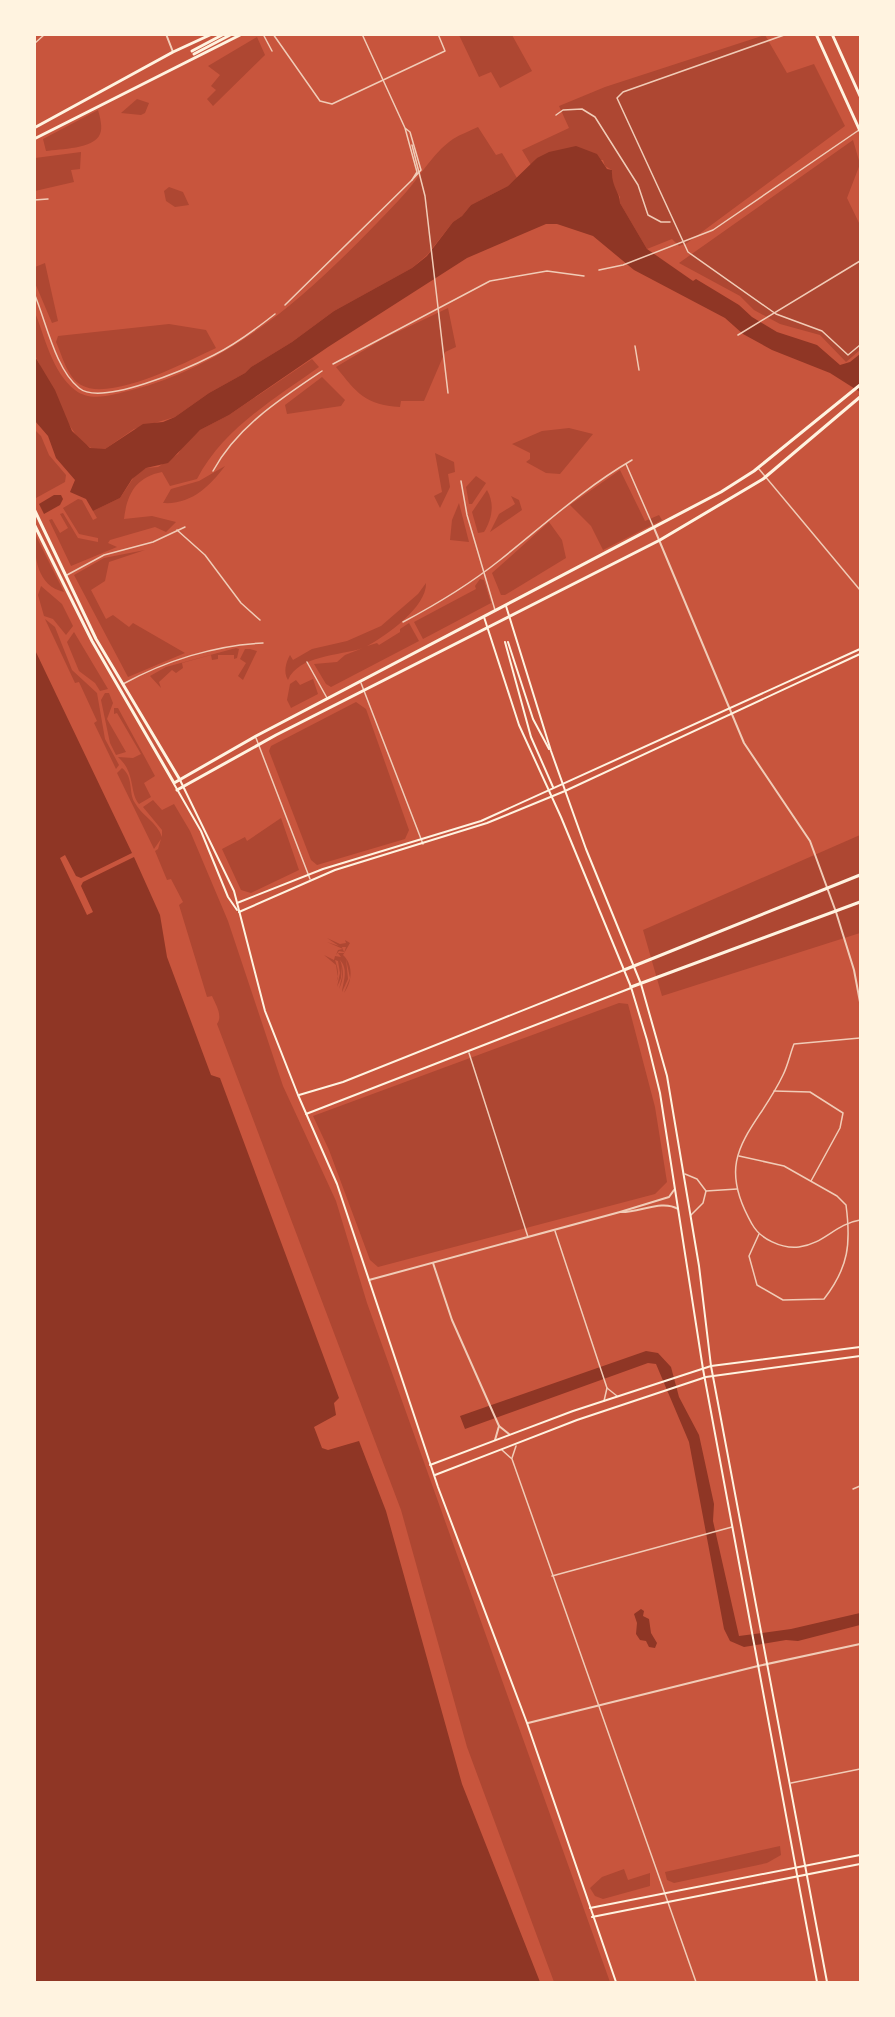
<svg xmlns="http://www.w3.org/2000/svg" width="895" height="2017" viewBox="0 0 895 2017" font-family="'Exo 2',sans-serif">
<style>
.green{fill:#ae4732}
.water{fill:#8f3625}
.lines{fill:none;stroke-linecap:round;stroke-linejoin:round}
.minor{stroke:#f1ccb7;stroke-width:1.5}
.tertiary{stroke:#f1ccb7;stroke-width:2}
.secondary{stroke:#fff3e0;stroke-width:2}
.primary{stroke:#fff3e0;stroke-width:3}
</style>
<rect width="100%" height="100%" fill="#c8553d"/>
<g class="green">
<path d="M459 35H512L532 71 500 88 491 72 479 77Z"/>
<path d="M765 35 787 73 814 64 845 126 687 243 679 246 672 239 647 249 620 203V197L612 184V170L605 166 603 160 537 158 531 165 522 150 569 128 559 106 605 87Z"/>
<path d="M257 37 265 55 213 106 207 99 216 90 211 86 220 75 208 66Z"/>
<path d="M137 99 149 103 145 113 141 115 121 113Z"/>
<path d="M98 110C100 117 103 128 100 134 94 149 60 149 46 151L43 139Z"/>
<path d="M478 127 496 155 502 153 517 178 508 186 471 205 462 216 453 222 427 255 412 268 334 311 292 342 251 367 245 373 209 393 175 417 134 429 105 449 96 451 80 441 66 420 35 355 34 310C45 337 52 372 75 390 91 403 115 394 132 390 243 361 323 280 399 200 418 181 431 154 453 139 461 134 470 131 478 127Z"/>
<path d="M853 140 860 164 847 198 860 225V350L846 362 820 335 780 324 754 310 740 296 679 263Z"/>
<path d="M81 152 80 169 71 170 74 182 35 191V158Z"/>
<path d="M169 187 183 192 189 205 175 207 166 201 164 191Z"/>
<path d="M45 263 58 321 52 323 35 283V267Z"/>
<path d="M448 308 456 347 445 352 424 401H401L400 407C365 405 357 393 336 367L383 339Z"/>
<path d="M169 324 206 330 216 348C186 362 111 402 81 385 67 377 62 355 56 342L58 336Z"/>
<path d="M312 359 319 367C274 399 223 429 197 479L170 486 162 472C136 477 127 494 124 519L152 516 176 522 166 532 155 527 110 540 108 543 117 547 71 566 49 520 52 519 60 533 68 528 60 514 63 513 78 538 98 542V538L79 534 63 508 78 499 82 500 93 520 97 518 93 511 120 498 136 474 146 468 158 467 178 454 185 443 200 430 229 415Z"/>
<path d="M322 377 345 400 341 406 287 414 285 405Z"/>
<path d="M569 428 593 434 560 474 546 473 526 462 530 459V453L512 444 542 431Z"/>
<path d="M35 430 41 436 49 455 66 475 65 482 36 498Z"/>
<path d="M435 453 454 462 455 472 448 474 450 487 440 508 434 496 442 492Z"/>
<path d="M225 466C210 486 191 505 163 503L171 489 199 481Z"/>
<path d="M620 470 645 521 659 515 662 520 603 550 591 526 570 505Z"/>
<path d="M476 476 486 483 472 504H469L466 487Z"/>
<path d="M487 490C495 504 492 519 484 532L478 533 472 512Z"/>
<path d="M511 496 519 500 522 510 490 532 499 514 515 504Z"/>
<path d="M459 503 469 542 450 540 452 520Z"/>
<path d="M549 522 562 540 566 558 505 595H501L492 573Z"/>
<path d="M35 534 64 592C37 586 34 557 35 534Z"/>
<path d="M145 550 109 562 105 581 91 590 106 619 113 615 129 627 133 623 185 653 128 677 74 575 104 558Z"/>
<path d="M480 579 484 580 491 603 423 639 414 622 476 589 475 586Z"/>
<path d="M426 583C427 607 386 636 367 646L377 643 379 645 400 632V629L409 623 419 641 331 687 326 684 314 664 337 662 345 655 363 648C339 656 299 655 288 680 283 672 286 662 290 655L293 660 312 649 347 641 381 626 418 594Z"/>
<path d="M41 586 62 604 73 626 66 635 53 619 44 616 38 595Z"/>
<path d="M45 619 55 627 72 670 97 693 105 739 119 765 116 769 94 723 97 721 79 682 75 683Z"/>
<path d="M74 632 108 689 100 691 95 683 79 671 67 642Z"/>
<path d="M236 648 239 649 237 658 234 659V655H218V659L212 660 211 655 182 663 183 668 176 673 172 670 159 682 161 688 150 676 166 667Z"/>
<path d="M250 649 257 651 243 680 238 676 246 663 240 659 245 649Z"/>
<path d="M313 679 318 694 291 708 287 700 290 684 296 680 300 685Z"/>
<path d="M105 693H109L113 703 107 719 126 752 116 755 110 743 101 700Z"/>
<path d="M356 702 366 709 409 830 405 839 317 865 311 860 269 751 271 746Z"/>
<path d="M114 708H118L155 776 144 783 151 797 139 804C129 792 136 773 118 757L133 758 141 754 117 713 114 714Z"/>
<path d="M122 768C134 777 128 792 135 803 142 816 157 822 162 837V830L143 807 153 800 162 810 174 804 190 831 228 921 283 1086 336 1201 367 1303 610 1982H554L467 1747 401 1510 217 1024C223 1016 216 1005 212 996L207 997 179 905 183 902 171 879 167 880 155 851 158 849 161 839 154 849 117 773Z"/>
<path d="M281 818 299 870 251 893 241 890 222 849 245 837 247 841Z"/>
<path d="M860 835V933L662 996 643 930Z"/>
<path d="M327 938 340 944 346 943 345 940 350 943 343 955C353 964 353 981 344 993L350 978 346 959 348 979 342 992C343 982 349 970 340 960 344 970 344 979 339 989L342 977 341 965V978L337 987 340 973 338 961 335 960C338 969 340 975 335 985L338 978 336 965 324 955 334 960 335 956 341 957 338 953H344L346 947H342L344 952 339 951 336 955 338 950 343 949 327 942 339 946Z"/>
<path d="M619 1003 628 1004 655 1107 667 1182 655 1194 378 1267 370 1260 329 1150 313 1116Z"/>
<path d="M780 1846 781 1855 767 1863 674 1883 667 1880 665 1872Z"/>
<path d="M624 1869 628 1880 650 1873V1886L603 1899 595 1896 590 1888 602 1877Z"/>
</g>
<g class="water">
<path d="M576 146 597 154 607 169 612 170C611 187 620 192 620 203L647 249 693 281 696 279 739 305 752 317 777 332 817 345 840 365 850 362 860 354V392L830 373 772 350 743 334 725 318 634 270 593 236 557 224H546L467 258 328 347 229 415 200 430 168 463 146 468 132 479 120 498 93 511 86 499 70 492 75 480 56 458 48 436 35 421 34 355 55 390 72 431 90 448 105 449 143 424 163 422 175 417 209 393 245 373 251 367 292 342 334 311 412 268 427 256 453 222 462 216 471 205 508 186 537 158 549 152Z"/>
<path d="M54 495H61L63 499 60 505 44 514 39 504Z"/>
<path d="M34 648 132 853 81 878 76 876 65 855 60 858 87 915 93 912 81 886 83 882 134 857 160 915 167 957 211 1075 220 1078 339 1398 334 1403 336 1415 314 1427 322 1448 328 1450 359 1441 386 1511 462 1784 540 1982H35Z"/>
<path d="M646 1351 658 1353 671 1367 679 1397 699 1435 714 1504 713 1521 739 1636 791 1629 860 1613V1625L798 1641 786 1640 744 1647 730 1641 724 1629 689 1442 656 1364 648 1363 465 1429 460 1416Z"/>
<path d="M641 1609 644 1611 643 1616 649 1619 651 1633 657 1643 655 1648 649 1647 646 1641 640 1640 636 1634 637 1623 634 1614Z"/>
</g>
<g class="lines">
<g class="minor">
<path d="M263 34 272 51"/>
<path d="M273 34 320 101 332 104 445 51 438 34"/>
<path d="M362 34 405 128 410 132 421 170 412 180 417 172 405 128"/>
<path d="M787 34 623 92 617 98 688 252 776 314 822 331 848 355 860 345"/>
<path d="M34 44 45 34"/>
<path d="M556 115 563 110 582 109 595 117 638 185 648 215 661 222H670"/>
<path d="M412 145 425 196 448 393"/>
<path d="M34 200 48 199"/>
<path d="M599 270 623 265 713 230 859 130"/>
<path d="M34 293C46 321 55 369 79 388 101 407 189 368 214 355 236 344 256 329 275 314"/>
<path d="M285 305 412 180"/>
<path d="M738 335 860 261"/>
<path d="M635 346 639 370"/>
<path d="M333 364 490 281 547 271 584 276"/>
<path d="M626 464 653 526"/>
<path d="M759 469 860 590"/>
<path d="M213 471C237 427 280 399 322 371"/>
<path d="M461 481 467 515 495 610"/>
<path d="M177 530 205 555 241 603 260 620"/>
<path d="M67 575 104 555 153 542 185 527"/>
<path d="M403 622C437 604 470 584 500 560 544 525 584 488 632 460"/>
<path d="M307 662 327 698"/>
<path d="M361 683 423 844"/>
<path d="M123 684C165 661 215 645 263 643"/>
<path d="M256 738 310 879"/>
<path d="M860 1038 794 1044C790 1054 788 1065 783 1075 756 1132 711 1153 752 1224 760 1239 782 1249 799 1247 824 1244 835 1224 860 1220"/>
<path d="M469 1053 528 1237"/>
<path d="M774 1091 810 1092 843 1113 840 1128 811 1181"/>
<path d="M739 1156 784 1166 837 1196 846 1205C851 1243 849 1267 824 1299L783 1300 757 1285 749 1256 759 1234"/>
<path d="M685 1174 697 1179 706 1191 703 1203 691 1215"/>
<path d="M706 1191 737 1189"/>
<path d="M555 1231 607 1388 604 1401"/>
<path d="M607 1388 617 1396"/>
<path d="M502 1450 512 1459 696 1982"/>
<path d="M512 1458 516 1446"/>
<path d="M853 1489 860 1486"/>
<path d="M552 1576 732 1527"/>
<path d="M791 1783 860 1769"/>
</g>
<g class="tertiary">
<path d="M166 34 173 52"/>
<path d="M654 528 744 743 810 841 836 912 854 970 860 1002"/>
<path d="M620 1212C639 1213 662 1199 678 1209"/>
<path d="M433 1263 452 1320 499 1426 509 1434"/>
<path d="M369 1280 620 1212 669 1197 674 1190"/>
<path d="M495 1440 499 1426"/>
<path d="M528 1723 758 1666 860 1644"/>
</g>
<g class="secondary">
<path d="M506 606 551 751 586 849 641 984 667 1076 699 1266 711 1366 827 1982"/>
<path d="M484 617 519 725 561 817 631 987 647 1040 660 1093 703 1369 817 1982"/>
<path d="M505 642 531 737 553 787"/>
<path d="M508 642 533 719 549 749"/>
<path d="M180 780 234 891 265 1011 298 1095 337 1184 438 1487 527 1723 616 1982"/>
<path d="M174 784 201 831 228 897 237 910"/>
<path d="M237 903 323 869 481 821 860 649"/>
<path d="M239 912 335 870 487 823 565 791 860 654"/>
<path d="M299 1095 343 1082 624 970"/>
<path d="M306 1114 631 988"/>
<path d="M430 1465 573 1411 711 1366 860 1347"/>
<path d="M435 1475 577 1420 706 1377 860 1356"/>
<path d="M590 1908 860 1855"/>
<path d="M592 1917 860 1864"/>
</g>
<g class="primary">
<path d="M816 34 860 131"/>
<path d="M832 34 860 96"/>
<path d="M192 51 224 34"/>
<path d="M194 54 232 34"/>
<path d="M34 128 173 52 212 34"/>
<path d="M34 139 242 34"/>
<path d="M34 509 96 639 180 780"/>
<path d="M34 524 92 641 174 783 256 736 721 492 754 471 860 385"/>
<path d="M177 790 276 735 660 540 763 479 860 397"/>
<path d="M624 970 860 875"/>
<path d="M631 987 860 902"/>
</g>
</g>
<rect width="895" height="2017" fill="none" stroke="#fff3e0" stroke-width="72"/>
</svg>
